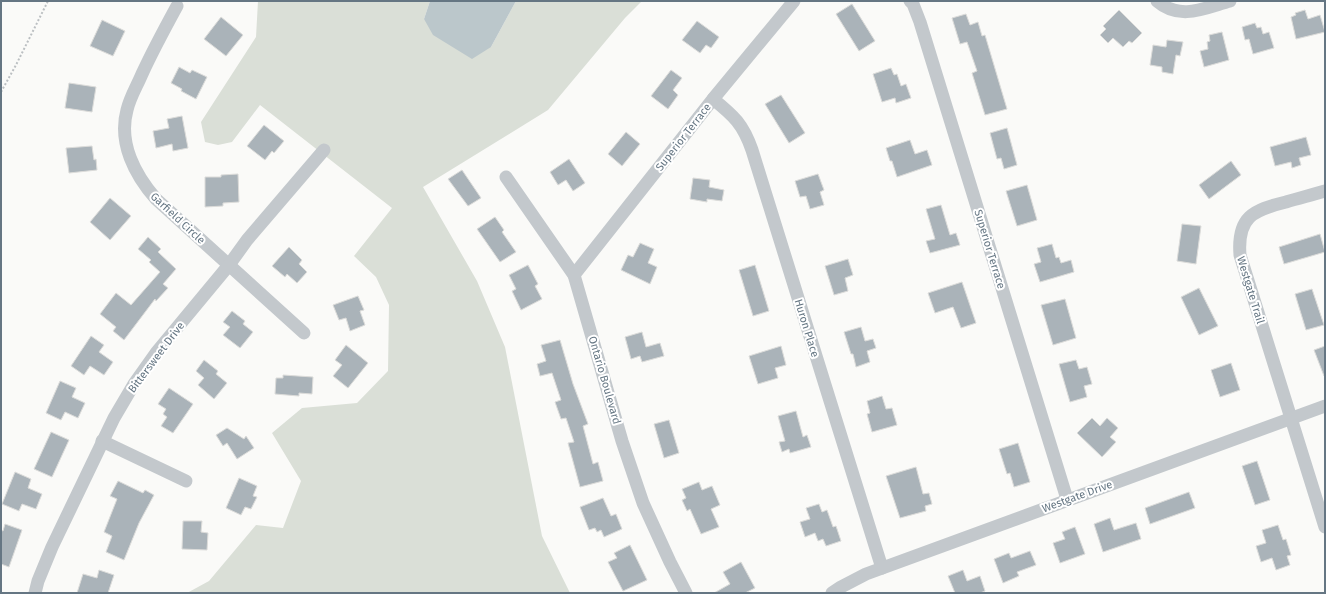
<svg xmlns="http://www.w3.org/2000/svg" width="1326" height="594" viewBox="0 0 1326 594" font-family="'Fira Sans',sans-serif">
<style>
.green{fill:#dadfd7}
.water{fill:#bbc7cb}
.building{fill:#aab3b9;stroke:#dcdcda}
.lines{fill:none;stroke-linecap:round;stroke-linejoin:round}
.path{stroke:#bbbfc2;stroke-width:2;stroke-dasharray:2 2;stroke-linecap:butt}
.minor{stroke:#c3c8cc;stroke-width:13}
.labels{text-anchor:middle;stroke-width:4;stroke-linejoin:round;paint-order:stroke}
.street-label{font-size:11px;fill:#657683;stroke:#fff}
</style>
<rect width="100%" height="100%" fill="#fafaf8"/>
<path class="green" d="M258 1H430L424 19 491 47 516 1H642L625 18 548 110 423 187 477 281 505 347 542 536 570 593H187L209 581 256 525 283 528 301 481 272 433 302 408 357 403 388 371 389 305 376 277 354 256 392 208 260 105 232 142 218 145 205 142 201 122 256 37Z"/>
<path class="water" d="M430 1H516L491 47 472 59 433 35 424 19Z"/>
<g class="building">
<path d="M852 4 875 41 859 51 836 14Z"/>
<path d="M1119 10 1142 33 1132 43 1129 41 1123 47 1113 38 1108 43 1100 35 1106 29 1103 26Z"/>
<path d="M1305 10 1308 19 1320 15 1325 32 1296 39 1291 17 1296 15 1295 13Z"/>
<path d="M966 14 970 25 978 22 982 36 985 35 1007 109 985 115 972 73 977 71 967 42 960 44 952 18Z"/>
<path d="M221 17 243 35 226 56 204 39Z"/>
<path d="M102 20 125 31 113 56 90 46Z"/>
<path d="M697 21 719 37 711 48 706 45 700 53 682 40Z"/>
<path d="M1255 23 1257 28 1261 27 1263 34 1269 32 1274 48 1253 54 1249 39 1245 40 1242 27Z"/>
<path d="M1222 32 1229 60 1204 67 1200 51 1208 49 1207 42 1210 41 1209 35Z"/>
<path d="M1167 40 1183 42 1180 56 1176 55 1173 74 1162 72V67L1150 65 1153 45 1166 47Z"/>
<path d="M179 67 190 73 192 70 207 77 196 99 181 91 182 89 171 83Z"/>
<path d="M891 68 894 75 897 74 901 86 906 84 911 98 896 103 895 98 882 102 873 74Z"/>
<path d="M671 70 682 78 673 90 678 95 668 109 651 96Z"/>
<path d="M69 83 96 87 92 112 65 108Z"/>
<path d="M781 95 805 133 789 143 765 104Z"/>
<path d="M182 116 188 148 173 151 172 144 156 148 153 131 169 128 167 119Z"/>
<path d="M264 125 284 141 274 153 272 151 265 160 247 146Z"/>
<path d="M1007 128 1017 165 1004 169 1001 158 997 159 990 133Z"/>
<path d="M626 132 640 144 622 166 608 154Z"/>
<path d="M1306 137 1311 155 1299 158 1301 165 1292 168 1291 162 1275 166 1270 147Z"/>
<path d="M910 140 915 154 927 150 932 165 897 177 892 161H890L886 148Z"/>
<path d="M92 146 94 160 96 159 97 170 69 173 66 148Z"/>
<path d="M569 159 585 183 573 191 566 180 558 185 550 172Z"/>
<path d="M1231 161 1241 175 1209 199 1199 185Z"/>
<path d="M462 170 481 198 468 206 448 179Z"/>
<path d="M238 174 239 202 223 203V206L205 207V177H221V175Z"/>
<path d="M818 174 824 190 820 192 824 205 810 209 806 196 800 197 795 181Z"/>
<path d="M693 178 710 180 709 187 724 190 722 201 707 199V202L690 199Z"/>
<path d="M1027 185 1037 220 1017 226 1006 191Z"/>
<path d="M110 198 131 216 110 240 90 222Z"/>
<path d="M941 205 950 235 956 233 960 245 930 253 926 241 935 239 926 209Z"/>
<path d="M495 217 504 230 502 232 516 252 500 262 477 229Z"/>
<path d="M1182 224 1201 226 1196 264 1177 261Z"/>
<path d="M1320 234 1325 252 1284 264 1279 247Z"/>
<path d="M148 237 161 249 158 252 176 269 163 284 168 288 156 301 155 299 124 340 113 331 116 327 100 314 116 293 131 305 160 272 149 262 151 260 138 249Z"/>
<path d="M640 243 654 249 648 263 657 267 650 284 621 270 628 255 633 257Z"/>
<path d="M1052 244 1056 258 1059 257 1061 263 1071 260 1074 272 1040 282 1034 264 1041 262 1037 248Z"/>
<path d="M289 247 302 260 299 264 307 272 297 283 287 274 285 277 272 266Z"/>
<path d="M848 259 853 275 845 278 848 291 834 295 825 266Z"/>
<path d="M528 265 538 284 535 286 542 299 521 310 512 291 516 289 509 275Z"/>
<path d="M755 265 769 311 753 316 739 270Z"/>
<path d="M962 282 976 323 961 328 953 307 935 313 928 293Z"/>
<path d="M1199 288 1218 326 1199 335 1181 297Z"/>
<path d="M1312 289 1324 325 1306 330 1295 294Z"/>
<path d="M358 296 364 310 360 311 365 325 350 331 346 318 339 320 333 305Z"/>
<path d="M1065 299 1076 338 1053 345 1041 305Z"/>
<path d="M232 311 245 321 243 324 253 332 240 348 223 335 230 327 223 322Z"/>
<path d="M861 327 865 341 873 339 876 348 867 351 870 362 856 367 853 354H851L844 332Z"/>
<path d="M642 332 646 347 660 343 664 356 642 362 640 356 631 359 625 337Z"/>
<path d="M91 336 104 345 99 352 113 362 104 375 90 366 84 375 71 366Z"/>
<path d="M560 340 573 384 588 424 583 426 593 464 598 462 603 481 580 487 568 443 574 442 566 418 561 419 555 402 561 400 552 373 540 376 537 364 546 361 541 345Z"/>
<path d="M346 345 368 363 348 388 333 376 342 365 335 360Z"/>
<path d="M781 346 786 365 775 368 778 378 758 384 749 356Z"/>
<path d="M1325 346V376H1324L1314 350Z"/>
<path d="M204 360 218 371 216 374 227 383 214 399 198 385 204 378 196 371Z"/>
<path d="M1076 360 1079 369 1087 367 1092 384 1084 386 1087 397 1070 402 1059 364Z"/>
<path d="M1231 363 1240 390 1220 397 1211 370Z"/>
<path d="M283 375 313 377 312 394 299 393V396L275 394 276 378H283Z"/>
<path d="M60 381 76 388 72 397 85 403 78 418 65 412 61 420 46 413Z"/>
<path d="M169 388 193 404 173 433 161 426 167 417 163 414 166 409 158 404Z"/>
<path d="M882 396 886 409 892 408 897 425 872 432 867 414 870 413 867 401Z"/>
<path d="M796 411 803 437 807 435 811 447 790 453 789 449 782 452 779 442 785 441 778 416Z"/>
<path d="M1092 418 1100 426 1107 418 1118 428 1110 437 1116 442 1102 457 1077 433Z"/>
<path d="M669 420 679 453 664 458 654 424Z"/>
<path d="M227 428 244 439 246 436 254 448 237 459 227 443 223 446 216 435Z"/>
<path d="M51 432 69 440 52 477 34 469Z"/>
<path d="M1018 443 1030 482 1014 487 1010 473 1007 474 999 449Z"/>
<path d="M1257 461 1270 500 1255 505 1242 466Z"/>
<path d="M916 467 923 494 929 493 932 504 925 506 926 511 900 518 886 476Z"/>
<path d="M15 472 31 479 28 488 42 494 36 509 22 504 19 511 2 504Z"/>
<path d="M239 478 257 486 253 496 257 497 251 509 245 507 241 515 226 508Z"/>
<path d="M118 481 143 493 145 490 154 495 139 523 124 560 106 552 112 536 104 532 117 499 110 496Z"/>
<path d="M699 482 702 490 712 486 720 505 711 509 719 527 701 534 690 509 687 511 682 500 686 498 682 489Z"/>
<path d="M1189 492 1195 508 1150 524 1145 508Z"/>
<path d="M603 498 611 516 616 514 622 529 604 537 601 530 597 532 595 528 589 530 580 507Z"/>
<path d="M819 504 822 512 827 510 833 527 836 526 841 541 826 546 823 539 818 541 815 533 805 537 800 522 810 519 806 508Z"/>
<path d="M1110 518 1114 530 1136 523 1141 539 1103 552 1094 524Z"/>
<path d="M183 521H202L201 532 208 533 207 550 182 549Z"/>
<path d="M5 524 22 530 9 567 1 564V530L3 531Z"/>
<path d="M1278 525 1283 540 1286 539 1291 555 1287 556 1290 565 1276 570 1272 558 1261 562 1256 546 1266 543 1262 530Z"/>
<path d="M1075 527 1085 554 1060 563 1053 543 1065 539 1062 532Z"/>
<path d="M630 545 647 580 623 591 608 562 617 558 614 553Z"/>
<path d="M1030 551 1036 565 1017 572 1019 576 1003 583 994 559 1009 553 1011 558Z"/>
<path d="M741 562 755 588 745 593H714L730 584 723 572Z"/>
<path d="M99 570 114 575 108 593H77L83 574 97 578Z"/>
<path d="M963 570 967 581 980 576 985 591 980 593H955L948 576Z"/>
</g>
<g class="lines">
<path class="path" d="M1 92 16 65 48 1"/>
<g class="minor">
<path d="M910 1 913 4 920 22 1067 499"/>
<path d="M1157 1C1180 21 1205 8 1230 1"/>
<path d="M177 6C165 28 153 50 142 74 137 86 130 97 127 110 118 143 135 175 156 199L304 333"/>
<path d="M713 99C734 116 743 124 752 150L882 568"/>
<path d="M506 177 574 275 622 441 643 503 670 562 686 593"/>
<path d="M1325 191C1312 195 1299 198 1286 202 1253 210 1237 217 1240 255L1325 527"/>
<path d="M574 275 713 99 794 1"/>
<path d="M102 441 186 481"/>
<path d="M35 593 38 581 52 547 114 418 134 384 156 353 229 265 247 240 324 150"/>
<path d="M832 593 841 587 866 574 1325 406"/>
</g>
</g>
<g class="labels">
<g class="street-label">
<text transform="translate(683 137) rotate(-52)" y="4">Superior Terrace</text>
<text transform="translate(178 218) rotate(43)" y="4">Garfield Circle</text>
<text transform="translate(990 249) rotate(73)" y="4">Superior Terrace</text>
<text transform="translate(1251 290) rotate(73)" y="4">Westgate Trail</text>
<text transform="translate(807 328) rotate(73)" y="4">Huron Place</text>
<text transform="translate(156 357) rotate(-53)" y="4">Bittersweet Drive</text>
<text transform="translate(605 380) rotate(74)" y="4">Ontario Boulevard</text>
<text transform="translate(1077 496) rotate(-20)" y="4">Westgate Drive</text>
</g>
</g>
<rect width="1326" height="594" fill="none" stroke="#657683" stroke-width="4"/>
</svg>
